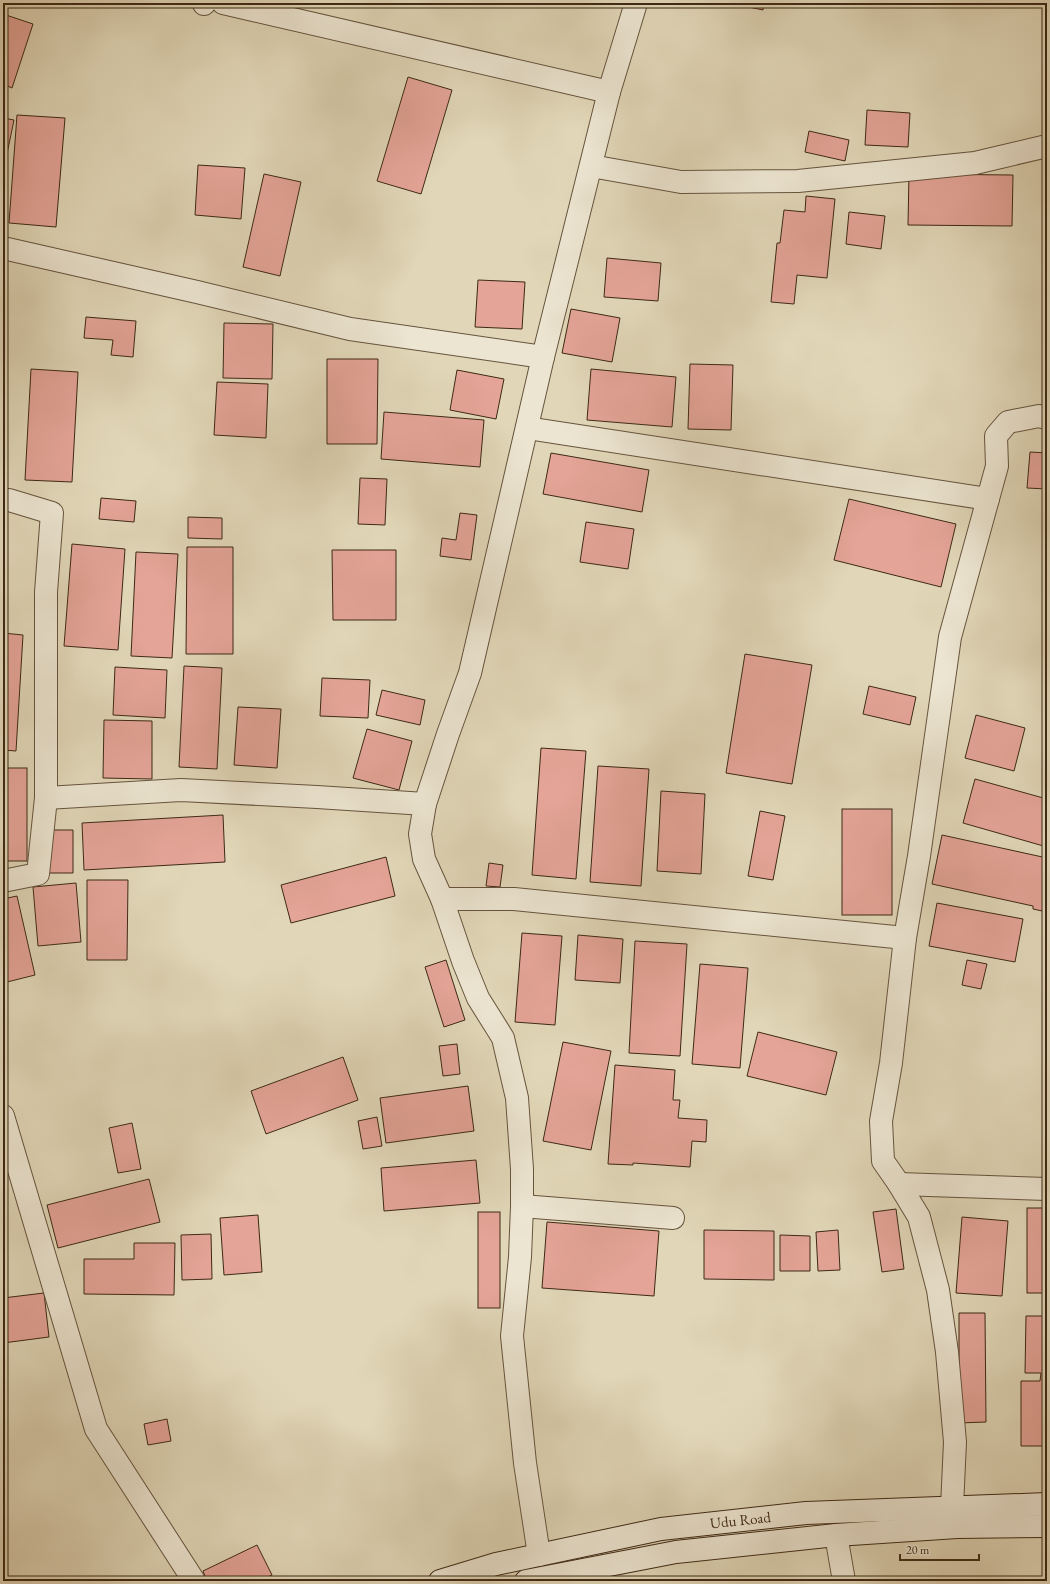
<svg xmlns="http://www.w3.org/2000/svg" width="1050" height="1584" viewBox="0 0 1050 1584" font-family="'EB Garamond',serif">
<style>
.building{fill:#e4a497;stroke:#3d2915}
.lines{fill:none;stroke-linecap:round;stroke-linejoin:round}
.minor-casing{stroke:#66543e;stroke-width:24}
.secondary-casing{stroke:#3d2915;stroke-width:24}
.minor{stroke:#ece5d1;stroke-width:22}
.secondary{stroke:#ece5d1;stroke-width:22}
.labels{text-anchor:middle;stroke-width:3;stroke-linejoin:round;paint-order:stroke}
.street-label{font-size:15px;fill:#3d2915;stroke:#ece5d1}
</style>
<rect width="100%" height="100%" fill="#e1d7b8"/>
<filter id="stains"><feTurbulence type="fractalNoise" baseFrequency=".005" numOctaves="4"/><feColorMatrix values="0 0 0 0 .2 0 0 0 0 .09 0 0 0 0 .02 0 0 0 .5 -.17"/></filter>
<radialGradient id="worn" r=".72"><stop offset=".6" stop-color="#630" stop-opacity="0"/><stop offset="1" stop-color="#630" stop-opacity=".3"/></radialGradient>
<g class="building">
<path d="M267 3H301L300 8Z"/>
<path d="M583 3H600L599 7Z"/>
<path d="M730 3H764L763 10Z"/>
<path d="M3 14 33 24 12 88 3 84Z"/>
<path d="M408 77 452 90 421 194 377 181Z"/>
<path d="M867 110 910 113 908 147 865 145Z"/>
<path d="M17 115 65 118 56 227 9 223Z"/>
<path d="M3 118 14 120 3 173Z"/>
<path d="M809 131 849 140 845 161 805 152Z"/>
<path d="M198 165 245 168 241 219 195 215Z"/>
<path d="M264 174 301 182 280 276 243 267Z"/>
<path d="M909 174 1013 175 1012 226 908 225Z"/>
<path d="M806 196 835 199 827 278 797 275 794 304 771 302 777 243H780L784 210 805 212Z"/>
<path d="M849 212 885 216 881 249 846 244Z"/>
<path d="M607 258 661 263 658 301 604 297Z"/>
<path d="M478 280 525 282 522 329 475 327Z"/>
<path d="M571 309 620 318 612 362 562 353Z"/>
<path d="M86 317 136 321 133 357 111 355 113 340 84 338Z"/>
<path d="M224 323 273 324 272 379 223 378Z"/>
<path d="M327 359H378L377 444H327Z"/>
<path d="M690 364 733 365 731 430 688 429Z"/>
<path d="M31 369 78 372 72 482 25 480Z"/>
<path d="M591 369 676 377 672 427 587 420Z"/>
<path d="M457 370 504 379 496 419 450 410Z"/>
<path d="M217 382 268 384 266 438 214 435Z"/>
<path d="M384 412 484 420 480 467 381 459Z"/>
<path d="M1030 452 1047 453V489L1027 488Z"/>
<path d="M551 453 649 470 642 512 543 494Z"/>
<path d="M360 478 387 479 385 525 358 524Z"/>
<path d="M101 498 136 501 134 522 99 519Z"/>
<path d="M849 499 956 524 941 587 834 560Z"/>
<path d="M460 513 477 515 471 560 440 556 442 538 456 540Z"/>
<path d="M188 517 222 518V539L188 538Z"/>
<path d="M586 522 634 529 628 569 580 562Z"/>
<path d="M72 544 125 549 118 650 64 646Z"/>
<path d="M187 547H233V654H186Z"/>
<path d="M332 550H396V620H333Z"/>
<path d="M136 552 178 554 172 658 131 656Z"/>
<path d="M3 633 23 635 16 751 3 750Z"/>
<path d="M745 654 812 665 792 784 726 773Z"/>
<path d="M184 666 222 668 217 769 179 767Z"/>
<path d="M115 667 167 670 165 718 113 715Z"/>
<path d="M322 678 370 680 368 718 320 716Z"/>
<path d="M869 686 916 697 910 725 863 714Z"/>
<path d="M382 690 425 700 420 725 376 715Z"/>
<path d="M238 707 281 709 277 768 234 765Z"/>
<path d="M976 715 1025 728 1014 771 965 758Z"/>
<path d="M104 720 152 721V779L103 778Z"/>
<path d="M367 729 412 741 399 790 353 778Z"/>
<path d="M541 748 586 751 576 879 532 875Z"/>
<path d="M598 766 649 769 641 886 590 882Z"/>
<rect x="3" y="768" width="24" height="93"/>
<path d="M975 779 1047 799V847L963 823Z"/>
<path d="M661 791 705 794 701 874 657 871Z"/>
<rect x="842" y="809" width="50" height="106"/>
<path d="M760 811 785 816 773 880 748 876Z"/>
<path d="M223 815 225 862 84 870 82 823Z"/>
<path d="M44 830H73V873H45Z"/>
<path d="M942 835 1047 858V912L1033 909V906L932 884Z"/>
<path d="M386 857 395 896 291 923 281 885Z"/>
<path d="M489 863 503 865 500 887 486 886Z"/>
<path d="M87 880H128L127 960H87Z"/>
<path d="M76 883 81 942 38 946 33 887Z"/>
<path d="M17 896 35 975 3 983V899Z"/>
<path d="M937 903 1023 919 1015 962 929 946Z"/>
<path d="M522 933 562 936 555 1025 515 1022Z"/>
<path d="M578 935 623 939 620 983 575 980Z"/>
<path d="M635 941 687 944 680 1056 629 1053Z"/>
<path d="M446 960 465 1020 444 1027 425 967Z"/>
<path d="M967 960 987 964 981 989 962 985Z"/>
<path d="M700 964 748 968 740 1068 692 1064Z"/>
<path d="M758 1032 837 1052 826 1095 747 1076Z"/>
<path d="M563 1042 611 1051 591 1150 543 1141Z"/>
<path d="M457 1044 460 1074 443 1076 439 1046Z"/>
<path d="M343 1057 358 1100 266 1134 251 1091Z"/>
<path d="M615 1065 675 1070 673 1100H680L678 1118 707 1120 706 1142 692 1141 690 1167 633 1163V1165L608 1164Z"/>
<path d="M468 1086 474 1131 386 1143 380 1098Z"/>
<path d="M377 1117 382 1146 363 1149 358 1121Z"/>
<path d="M132 1123 141 1169 118 1173 109 1128Z"/>
<path d="M476 1160 480 1203 384 1211 381 1168Z"/>
<path d="M149 1179 160 1222 58 1248 47 1205Z"/>
<rect x="1027" y="1208" width="20" height="85"/>
<path d="M896 1209 904 1269 882 1272 873 1212Z"/>
<rect x="478" y="1212" width="22" height="96"/>
<path d="M258 1215 262 1272 224 1275 220 1218Z"/>
<path d="M962 1217 1008 1221 1002 1296 956 1293Z"/>
<path d="M547 1222 659 1231 654 1296 542 1288Z"/>
<path d="M704 1230 774 1231V1280L704 1279Z"/>
<path d="M838 1230 840 1270 818 1271 816 1232Z"/>
<path d="M211 1234 212 1279 182 1280 181 1235Z"/>
<path d="M780 1235 810 1236V1271H780Z"/>
<path d="M134 1243H175L174 1295 84 1294V1259H134Z"/>
<path d="M44 1293 49 1337 3 1343V1298Z"/>
<path d="M959 1313H985L986 1422 959 1423Z"/>
<path d="M1026 1316H1047V1446H1021V1381H1040L1041 1373H1025Z"/>
<path d="M167 1419 171 1441 148 1445 144 1424Z"/>
<path d="M257 1545 272 1575 259 1581H207L203 1571Z"/>
</g>
<g class="lines">
<g class="minor-casing">
<g id="minor">
<path d="M223 3 609 92"/>
<path d="M204 4 205 3"/>
<path d="M591 166 681 182 798 181 975 163 1047 146"/>
<path d="M3 248 197 292 350 329 543 357"/>
<path d="M527 428 988 499"/>
<path d="M3 500H9L52 513 46 592V798L38 874 3 881"/>
<path d="M46 798 181 790 317 797 425 804"/>
<path d="M442 899H514L905 938 891 1063 881 1121 883 1161 899 1184 919 1217 938 1290 947 1352 955 1442 952 1507"/>
<path d="M905 938 919 856 950 637 997 466 996 436 1008 422 1039 416 1047 418"/>
<path d="M3 1116 96 1429 194 1581"/>
<path d="M899 1184 1047 1189"/>
<path d="M522 1206 673 1218"/>
<path d="M836 1535 844 1581"/>
<path d="M539 1555 525 1463 512 1336 520 1257 522 1206V1169L517 1098 503 1038 478 998 463 961 442 899 424 859 420 834 425 804 448 734 470 673 543 357 609 92 636 3"/>
</g>
</g>
<g class="secondary-casing">
<g id="secondary">
<path id="s1" d="M440 1581 496 1564 661 1529 806 1513 1047 1504"/>
<path d="M526 1581 676 1552 836 1535 957 1527 1047 1526"/>
</g>
</g>
<use href="#minor" class="minor"/>
<use href="#secondary" class="secondary"/>
</g>
<g class="labels">
<g class="street-label">
<text dy="5" stroke="none"><textPath href="#s1" startOffset="307">Udu Road</textPath></text>
</g>
</g>
<rect width="1050" height="1584" fill="none" stroke="#e1d7b8" stroke-width="16"/>
<rect x="4" y="4" width="1042" height="1576" fill="none" stroke="#3d2915" stroke-width="2"/>
<rect x="8" y="8" width="1034" height="1568" fill="none" stroke="#3d2915"/>
<path d="M900 1554v6h79v-6" fill="none" stroke="#3d2915" stroke-width="2"/>
<text x="906" y="1554" font-size="12" fill="#3d2915" stroke="#ece5d1" stroke-width="3" paint-order="stroke">20 m</text>
<rect width="100%" height="100%" filter="url(#stains)"/>
<rect width="100%" height="100%" fill="url(#worn)"/>
</svg>
